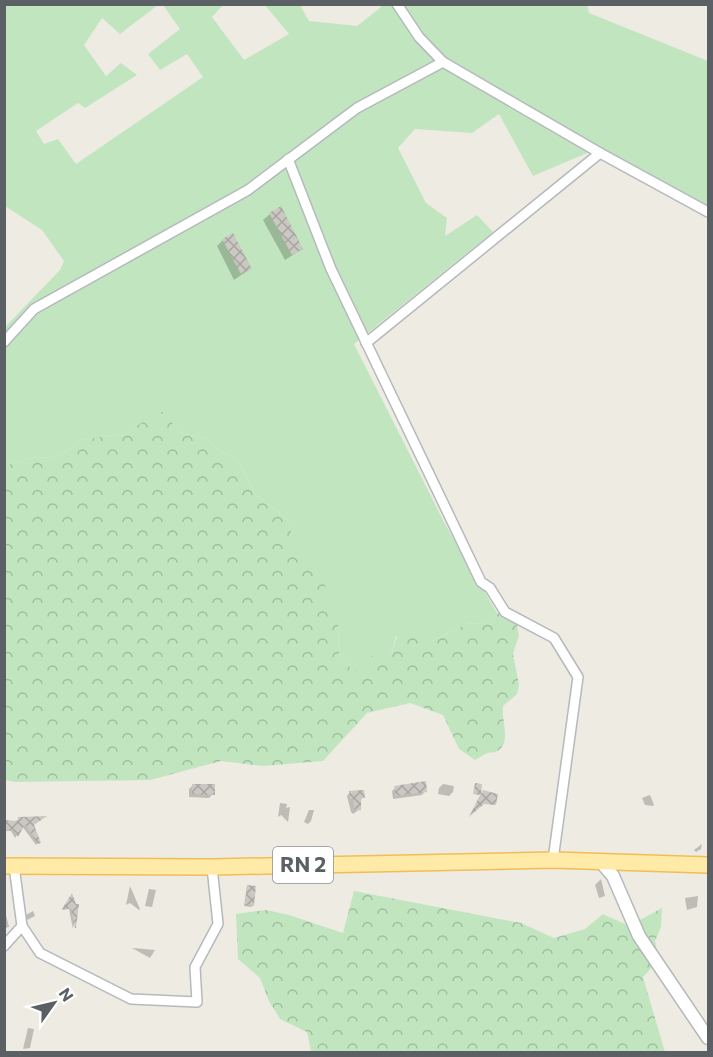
<svg xmlns="http://www.w3.org/2000/svg" width="713" height="1057" viewBox="0 0 713 1057" font-family="Commissioner,sans-serif">
<style>
.grass{fill:#c1e6bf}
.forest{fill:url(#forest-crowns)}
.shadow{fill:#0003}
.building{fill:url(#building-cross-hatch)}
.lines{fill:none;stroke-linecap:round;stroke-linejoin:round}
.minor-casing{stroke:#b5b9bd;stroke-width:12}
.tertiary-casing{stroke:#b5b9bd;stroke-width:15}
.primary-casing{stroke:#f4bc56;stroke-width:18}
.minor{stroke:#fff;stroke-width:9}
.tertiary{stroke:#fff;stroke-width:12}
.primary{stroke:#ffeaa7;stroke-width:15}
.labels{text-anchor:middle;stroke-width:6;stroke-linejoin:round;paint-order:stroke}
.shield{fill:#fff;stroke:#8c9092;stroke-width:1.5}
.shield-label{font-size:21px;font-weight:bold;fill:#5b6064}
</style>
<defs>
<pattern id="forest-crowns" width="20" height="18" patternUnits="userSpaceOnUse" patternTransform="scale(1.5)"><rect width="20" height="18" fill="#c1e6bf"/><path d="M2 6a3 3 0 1 1 6 0M12 15a3 3 0 1 1 6 0" fill="none" stroke="#a0be9f"/></pattern>
<pattern id="building-cross-hatch" width="8" height="8" patternUnits="userSpaceOnUse" patternTransform="scale(1.5)"><rect width="8" height="8" fill="#cbc7c2"/><path d="M0 0l8 8M0 8l8-8" fill="none" stroke="#a8a5a1"/></pattern>
</defs>
<rect width="100%" height="100%" fill="#eeebe3"/>
<path class="grass" d="M587 4 589 13 708 61V210L599 148 533 176 499 114 472 133 415 129 398 148 426 203 447 218 445 236 477 215 493 232 354 344 445 524 497 613 485 623 466 624 432 641 396 636 391 655 359 672 351 668 339 654 338 625 291 550V522L254 493 237 458 220 452 207 438 179 433 164 412 121 434 82 440 58 457 30 458 5 466V327L60 270 64 261 42 230 5 206 4 5H158L120 34 102 18 84 45 106 76 121 63 137 75 85 108 78 103 36 131 44 144 58 139 76 164 203 77 187 54 160 70 148 54 180 29 163 5H223L212 17 244 60 289 34 265 5H300L309 21 357 26 380 8 381 5Z"/>
<g class="forest">
<path d="M164 411 179 433 207 438 220 452 237 458 254 493 291 522V550L302 566 320 570 338 625 339 654 351 668 359 671 372 656 391 655 397 636 405 631 432 641 466 624 485 623 497 613 512 617 517 626 519 635 513 654 519 685 517 694 503 706C501 720 512 744 497 751 494 753 490 752 487 753 483 755 479 758 475 760L459 749 443 715 410 703 367 713 323 761 263 766 221 761 150 780 16 782 5 780V466L30 458 58 457 82 440 121 434Z"/>
<path d="M354 891 521 923 554 938 585 929 603 914 629 926 662 908 661 927 655 941 659 960 643 977 665 1052H308L311 1051 307 1032 280 1019 269 1001 260 978 238 959 236 914 266 910 289 915 343 933Z"/>
</g>
<g class="shadow">
<path d="M270 214 302 249 285 260 263 220Z"/>
<path d="M223 240 250 269 234 280 217 246Z"/>
<path d="M443 784 454 786 453 792 449 796 438 794 439 788Z"/>
<path d="M193 785 213 794 209 798 189 797V789Z"/>
<path d="M395 788 425 791 422 795 393 799 392 791Z"/>
<path d="M350 792 363 797 360 801V809L353 814 351 812 347 796Z"/>
<path d="M650 795 654 805 653 806 645 805 642 798Z"/>
<path d="M280 803 287 804 286 808 290 807 288 822 281 815 278 817Z"/>
<path d="M309 810H314L311 821 308 824 304 822Z"/>
<path d="M19 818 33 825 39 842 36 845 22 826 15 838 11 831H4V822H16Z"/>
<path d="M702 844 701 849 696 852 694 850Z"/>
<path d="M601 879 605 896 599 898 595 885Z"/>
<path d="M130 886 140 909 139 910 130 903 126 905Z"/>
<path d="M247 886 253 905 251 907 244 906Z"/>
<path d="M149 889 156 890 152 907 145 906Z"/>
<path d="M71 896 75 906 77 905 73 929 69 909 62 910Z"/>
<path d="M698 896 697 907 687 910 685 898Z"/>
<path d="M4 907 9 927 4 928Z"/>
<path d="M33 911 35 916 27 920 26 915Z"/>
<path d="M132 948H133L155 950 150 958Z"/>
<path d="M28 1028 34 1029 30 1048 23 1049Z"/>
</g>
<g class="building">
<path d="M281 206 303 249 292 255 269 213Z"/>
<path d="M233 233 252 269 241 274 222 239Z"/>
<path d="M426 781 427 792 396 796 394 786Z"/>
<path d="M475 783 482 784 481 794 483 790 498 794 496 805 484 804 469 817 480 795 473 794Z"/>
<path d="M192 784H215V795L192 794Z"/>
<path d="M364 790 365 798H361V810L355 811 353 799H350L349 791Z"/>
<path d="M47 816 34 825 41 843 38 844 25 824 18 837 13 830H4V820L18 821V817Z"/>
<path d="M247 885 256 886 254 906 245 905Z"/>
<path d="M72 893 76 904H79L76 928H75L71 908 62 909Z"/>
</g>
<g class="lines">
<g class="minor-casing">
<g id="minor">
<path d="M397 4 419 37 443 62"/>
<path d="M288 159 331 269 481 582 490 588 505 612 554 638 578 677 553 860"/>
<path d="M4 342 34 309 248 190 357 108 443 62 600 153 708 212"/>
<path d="M366 343 600 153"/>
<path d="M22 926 40 953 131 999 197 1002 195 967 218 924 212 867"/>
<path d="M4 946 22 926 14 866"/>
</g>
</g>
<g class="tertiary-casing">
<path id="tertiary" d="M601 862 613 876 639 936 708 1038"/>
</g>
<g class="primary-casing">
<path id="primary" d="M4 866 212 867 553 860 708 865"/>
</g>
<use href="#minor" class="minor"/>
<use href="#tertiary" class="tertiary"/>
<use href="#primary" class="primary"/>
</g>
<g class="labels">
<rect class="shield" x="273" y="847" width="60" height="36" rx="4.5"/>
<g class="shield-label">
<text x="303" y="872">RN 2</text>
</g>
</g>
<rect width="713" height="1057" fill="none" stroke="#5b6064" stroke-width="12"/>
<g transform="translate(54 1003) rotate(56)" stroke="#ffffff" stroke-width="4.5" paint-order="stroke">
<path d="M0-4.5L10 22L0 15L-10 22Z" fill="#5b6064"/>
<text y="-9" font-size="16" font-weight="bold" text-anchor="middle" fill="#5b6064">N</text>
</g>
</svg>
